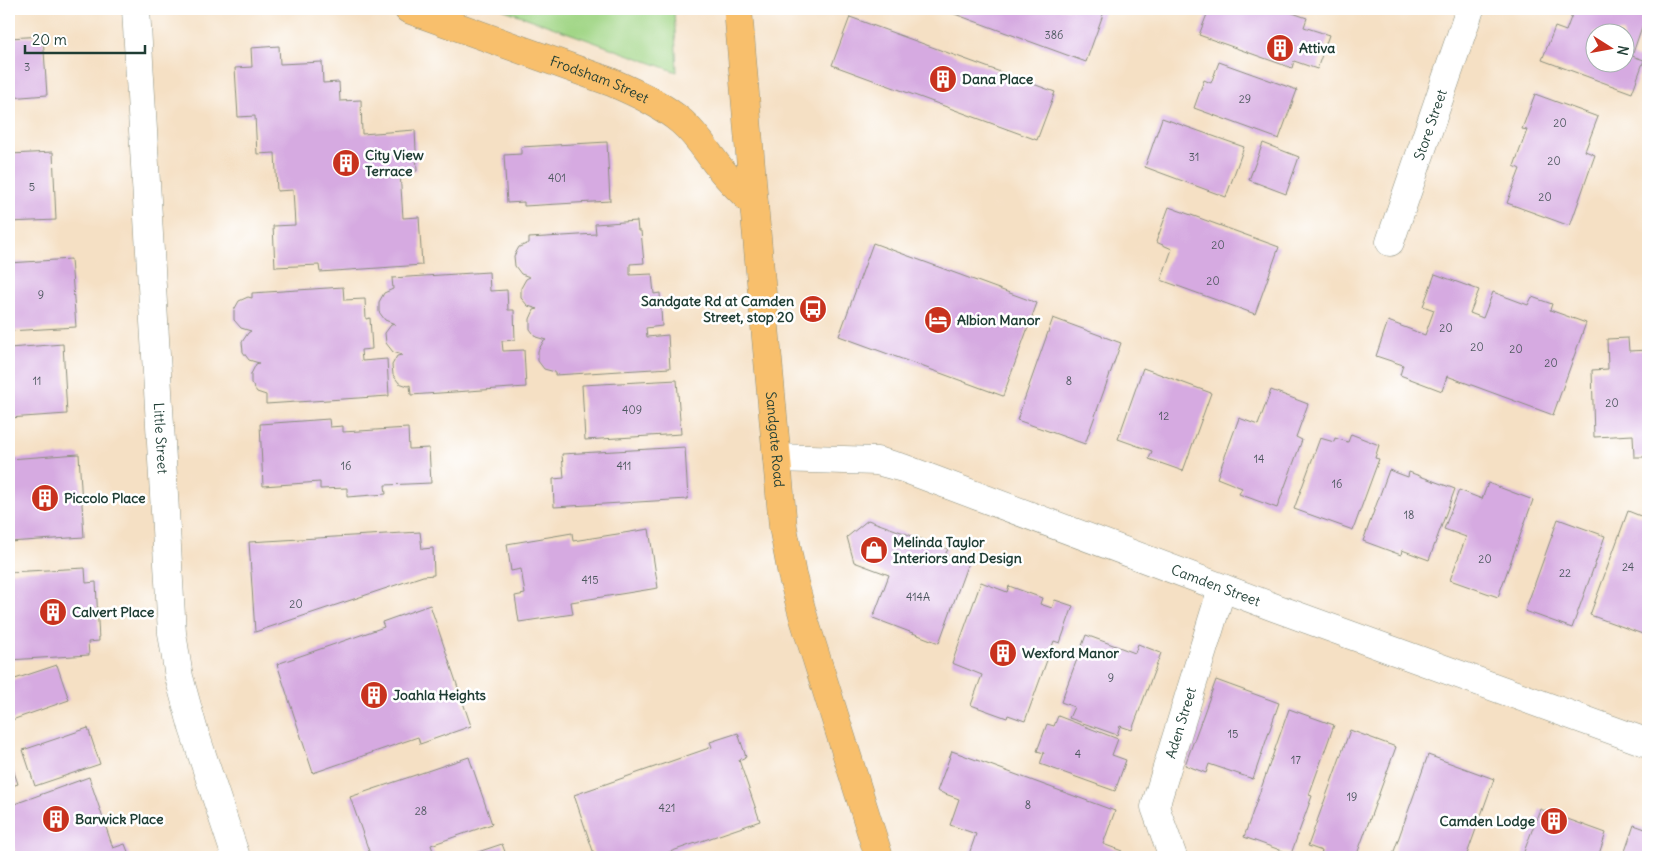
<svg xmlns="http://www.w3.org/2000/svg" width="1657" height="866" viewBox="0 0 1657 866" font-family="Delius,sans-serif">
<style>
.green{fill:#a1d686;stroke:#608a5d}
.building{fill:#d6aae1;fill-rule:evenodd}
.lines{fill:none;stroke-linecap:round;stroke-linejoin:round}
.minor-casing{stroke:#8a8e7c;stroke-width:29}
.trunk-casing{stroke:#8a8e7c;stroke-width:29}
.minor{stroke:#fff;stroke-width:28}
.trunk{stroke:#f8bf6c;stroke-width:28}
.labels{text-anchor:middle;stroke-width:5;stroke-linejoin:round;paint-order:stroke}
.number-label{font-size:11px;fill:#4d585f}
.poi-label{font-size:14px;font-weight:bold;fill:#1f3d34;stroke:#fff;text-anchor:start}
.street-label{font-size:14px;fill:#1f3d34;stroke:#fff}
</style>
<rect width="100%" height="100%" fill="#fff"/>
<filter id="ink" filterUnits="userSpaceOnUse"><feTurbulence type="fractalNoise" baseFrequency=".02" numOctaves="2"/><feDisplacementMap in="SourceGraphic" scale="10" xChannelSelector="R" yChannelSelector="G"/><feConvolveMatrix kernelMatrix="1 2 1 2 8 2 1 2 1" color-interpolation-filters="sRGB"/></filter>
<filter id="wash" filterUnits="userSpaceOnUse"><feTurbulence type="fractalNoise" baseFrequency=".0096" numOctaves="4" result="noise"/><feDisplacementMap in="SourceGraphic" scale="20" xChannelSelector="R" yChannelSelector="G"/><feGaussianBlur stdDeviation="1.12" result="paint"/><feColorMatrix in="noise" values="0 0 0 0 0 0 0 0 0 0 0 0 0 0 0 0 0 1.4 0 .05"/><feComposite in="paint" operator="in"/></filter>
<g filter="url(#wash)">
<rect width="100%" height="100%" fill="#f5e0c4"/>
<path class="green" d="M502 9H674L677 72Z"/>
<g id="blocks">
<g class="building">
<path d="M941 9H1105L1086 62Z"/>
<path d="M1209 9H1281L1307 18 1304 27 1329 35 1317 69 1294 61 1292 68 1199 35Z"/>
<path d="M1574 9H1648L1632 56 1644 60 1632 93 1542 60 1555 27 1566 31ZM1594 32H1624V62H1594Z"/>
<path d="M850 17 1055 92 1037 140 832 65Z"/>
<path d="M43 36 47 95 9 98V38Z"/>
<path d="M279 46 280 64 322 62 323 83 339 82 340 101 361 100 362 134 415 130 417 171 400 172 403 218 419 217 422 265 320 272 319 265 275 267 273 226 295 225 293 190 277 191 275 153 257 154 255 116 238 117 235 68 252 67 251 48Z"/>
<path d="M1219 62 1297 90 1279 139 1194 108 1204 80 1211 83Z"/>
<path d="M1535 94 1598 117 1585 151 1595 155 1570 226 1507 203 1520 169 1514 166 1527 130 1522 129Z"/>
<path d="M1162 118 1244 147 1226 197 1145 167Z"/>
<path d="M607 142 610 201 524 206V202L507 203 504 155 521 154V147Z"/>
<path d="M1263 143 1299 157 1286 194 1249 180Z"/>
<path d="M53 152 56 220 9 222V154Z"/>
<path d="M1169 207 1279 247 1255 314 1161 280 1172 249 1156 242Z"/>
<path d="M637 221 638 231H641L644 263 630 264V275L652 274 654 294 660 293 662 326 646 328 647 337 668 335 670 368 555 375V372L544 369 538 361V351L543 342 546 340 536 337 530 329V319L534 310 538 309 528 306 521 298V288L526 279 530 277 521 274 515 266 514 256 519 247 529 243V238L596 234 595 224Z"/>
<path d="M873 243 1037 303 1003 396 839 336Z"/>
<path d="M71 259 76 327 9 331V263Z"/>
<path d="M489 272 490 291 507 290 508 310H514L515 340 502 341 503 351 524 350 526 387 411 395 410 385 408 386 399 383 393 375 392 365 397 356 402 355 393 352 386 343 385 333 391 325 395 324 385 320 379 312V302L384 293 393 289 392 278Z"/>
<path d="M1435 274 1479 290 1470 313 1483 318 1493 292 1528 305 1532 297 1552 304 1550 310 1586 323 1553 415 1447 376 1442 391 1400 375 1403 365 1376 356 1388 321 1425 335 1434 310 1423 306Z"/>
<path d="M343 287 344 300 365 299 366 319 370 318 372 349 361 350 362 361 387 359 389 396 266 404V395L257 392 251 383V374L256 364 259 363 249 360 243 352 242 342 248 333 251 331 241 328 234 320V310L239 301 248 297 252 298V293Z"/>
<path d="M1053 318 1121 343 1085 444 1017 420Z"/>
<path d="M1628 338 1629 351 1648 350V457H1634L1633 435 1594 437 1592 370 1608 369 1607 339Z"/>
<path d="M63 344 67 414 9 418V348Z"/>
<path d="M1143 368 1211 393 1183 471 1149 459 1152 451 1118 439Z"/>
<path d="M677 380 681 434 585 440 582 385Z"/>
<path d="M1271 390 1308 404 1296 437 1302 440 1277 508 1239 494 1242 488 1217 478 1239 418 1258 425Z"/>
<path d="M329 419 330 427 343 426V432L408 428 409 449 429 448 431 483 385 485 386 494 347 497V488L320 489V482L263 486 260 424Z"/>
<path d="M1351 434 1379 445 1375 458 1379 459 1353 530 1294 509 1320 438 1334 442 1335 438 1348 442Z"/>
<path d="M685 447 688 499 554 507 553 479 564 478 562 454Z"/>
<path d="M79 454 84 537 9 542V459Z"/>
<path d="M1389 470 1408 477 1409 472 1455 489 1429 560 1402 550 1401 555 1363 541Z"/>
<path d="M1488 483 1533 500 1498 597 1450 580 1466 537 1444 529 1459 490 1482 499Z"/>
<path d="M1628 511 1648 519V636L1590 615Z"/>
<path d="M1558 519 1605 536 1572 628 1525 611Z"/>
<path d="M868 520 948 549 945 555 968 563 939 643 873 618 889 575 854 562 847 537Z"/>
<path d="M649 529 658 588 571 602 573 614 519 622 515 596 525 594 521 569 511 571 507 544 572 533 573 541Z"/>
<path d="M420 532 422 549 433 548 434 575 423 576 255 632 249 542Z"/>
<path d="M85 568 86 583 96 582 99 641 88 642 89 655 9 660V572Z"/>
<path d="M981 582 1007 592 1009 586 1042 598 1040 604 1052 608 1055 600 1073 606 1060 643 1054 641 1025 721 1008 715 1007 718 971 705 982 675 952 663Z"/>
<path d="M430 605 471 726 420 744 418 737 313 773 277 664 384 627 382 622Z"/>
<path d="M1086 635 1135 653 1138 644 1161 653 1132 730 1120 726 1117 735 1069 718 1074 707 1061 702Z"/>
<path d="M57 665 69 700 9 721V681Z"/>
<path d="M1216 680 1279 703 1253 779 1209 764 1206 773 1185 765Z"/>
<path d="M1289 709 1334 725 1309 795 1312 796 1291 854 1244 837Z"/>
<path d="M1058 716 1118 739 1112 755 1126 760 1115 791 1040 764 1044 753 1037 751 1047 724 1054 726Z"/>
<path d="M88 728 100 764 35 786 23 750Z"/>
<path d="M1350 730 1396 747 1356 857H1320L1322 851 1308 846Z"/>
<path d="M738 733 746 757 739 760 760 821 655 857H595L574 795 712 747 710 742Z"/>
<path d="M952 751 1115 811 1103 844 1122 851 1119 857H968L976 834 950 825 959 799 937 791Z"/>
<path d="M1428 755 1494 779 1466 857H1392Z"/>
<path d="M9 757 18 784 9 787Z"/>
<path d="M469 757 492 824 431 845 435 857H371L350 797Z"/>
<path d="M89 777 113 848 125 844 130 857H17L9 833V806Z"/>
<path d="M1540 809 1606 833 1598 857 1590 854 1589 857H1522Z"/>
<path d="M1634 825 1648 830V857H1623Z"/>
<path d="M502 844 507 857H463Z"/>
</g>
</g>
</g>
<g filter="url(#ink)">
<use href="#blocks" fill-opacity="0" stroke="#8a8e7c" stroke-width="1"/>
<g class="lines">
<g class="minor-casing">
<g id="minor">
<path id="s1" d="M136 9 172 633 179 677 193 728 236 857"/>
<path id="s2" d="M1390 242 1470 9"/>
<path id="s3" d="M777 458 877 461 903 468 1276 608 1648 743"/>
<path id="s4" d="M1173 857 1155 807 1222 588"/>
</g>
</g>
<g class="trunk-casing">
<g id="trunk">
<path id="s5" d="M408 9 611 82C636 93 661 104 682 122 697 135 707 152 719 167 729 180 742 192 754 204"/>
<path id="s6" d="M738 9 754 204 783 527 792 575 804 619 879 857"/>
</g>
</g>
<use href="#minor" class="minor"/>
<use href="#trunk" class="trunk"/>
</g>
</g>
<defs>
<g id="building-disc" transform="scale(1.4375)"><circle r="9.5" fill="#c8321e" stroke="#fff"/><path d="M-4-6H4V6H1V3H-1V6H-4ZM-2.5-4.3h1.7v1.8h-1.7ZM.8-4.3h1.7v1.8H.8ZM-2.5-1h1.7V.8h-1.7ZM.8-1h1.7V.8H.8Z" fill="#fff"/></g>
<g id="bus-disc" transform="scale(1.4375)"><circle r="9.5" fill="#c8321e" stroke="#fff"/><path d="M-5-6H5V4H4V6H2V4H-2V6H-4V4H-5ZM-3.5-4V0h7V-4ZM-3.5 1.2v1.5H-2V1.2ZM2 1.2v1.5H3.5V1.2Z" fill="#fff"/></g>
<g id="hotel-disc" transform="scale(1.4375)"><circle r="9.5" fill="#c8321e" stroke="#fff"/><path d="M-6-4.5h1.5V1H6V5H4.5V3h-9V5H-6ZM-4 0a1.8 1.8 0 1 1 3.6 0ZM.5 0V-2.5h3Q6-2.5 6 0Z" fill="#fff"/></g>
<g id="shop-disc" transform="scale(1.4375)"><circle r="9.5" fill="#c8321e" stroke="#fff"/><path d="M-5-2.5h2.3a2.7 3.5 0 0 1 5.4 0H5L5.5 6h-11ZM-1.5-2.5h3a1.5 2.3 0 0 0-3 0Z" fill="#fff"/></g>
</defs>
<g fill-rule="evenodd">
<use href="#building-disc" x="1280" y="48"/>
<use href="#building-disc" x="943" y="79"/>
<use href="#building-disc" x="346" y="163"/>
<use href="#bus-disc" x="813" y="309"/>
<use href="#hotel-disc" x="938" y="320"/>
<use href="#building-disc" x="45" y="498"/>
<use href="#shop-disc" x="874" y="550"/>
<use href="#building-disc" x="53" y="612"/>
<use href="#building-disc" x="1003" y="653"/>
<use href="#building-disc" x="374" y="695"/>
<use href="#building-disc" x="56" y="819"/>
<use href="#building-disc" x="1554" y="821"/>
</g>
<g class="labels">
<g class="number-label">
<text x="1054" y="39">386</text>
<text x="27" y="71">3</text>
<text x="1245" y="103">29</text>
<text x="1560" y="127">20</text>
<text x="1194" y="161">31</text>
<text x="1554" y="165">20</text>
<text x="557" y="182">401</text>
<text x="32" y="191">5</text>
<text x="1545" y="201">20</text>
<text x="1218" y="249">20</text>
<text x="1213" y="285">20</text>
<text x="41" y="299">9</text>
<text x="1446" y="332">20</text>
<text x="1477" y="351">20</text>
<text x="1516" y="353">20</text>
<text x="1551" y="367">20</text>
<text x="37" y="385">11</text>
<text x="1069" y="385">8</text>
<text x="1612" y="407">20</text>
<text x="632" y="414">409</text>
<text x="1164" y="420">12</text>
<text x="1259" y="463">14</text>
<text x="346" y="470">16</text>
<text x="624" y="470">411</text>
<text x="1337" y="488">16</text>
<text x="1409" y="519">18</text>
<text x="1485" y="563">20</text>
<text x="1628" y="571">24</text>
<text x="1565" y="577">22</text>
<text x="590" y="584">415</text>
<text x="918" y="601">414A</text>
<text x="296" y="608">20</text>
<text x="1111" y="682">9</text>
<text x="1233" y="738">15</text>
<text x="1078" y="758">4</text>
<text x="1296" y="764">17</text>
<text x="1352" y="801">19</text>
<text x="1028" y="809">8</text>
<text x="667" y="812">421</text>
<text x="421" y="815">28</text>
</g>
<g class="poi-label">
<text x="1299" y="53">Attiva</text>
<text x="962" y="84">Dana Place</text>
<text x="365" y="160">City View<tspan x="365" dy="16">Terrace</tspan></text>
<text x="794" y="306" text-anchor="end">Sandgate Rd at Camden<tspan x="794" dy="16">Street, stop 20</tspan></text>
<text x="957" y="325">Albion Manor</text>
<text x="64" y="503">Piccolo Place</text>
<text x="893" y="547">Melinda Taylor<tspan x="893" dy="16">Interiors and Design</tspan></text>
<text x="72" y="617">Calvert Place</text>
<text x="1022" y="658">Wexford Manor</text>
<text x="393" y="700">Joahla Heights</text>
<text x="75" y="824">Barwick Place</text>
<text x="1535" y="826" text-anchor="end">Camden Lodge</text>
</g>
<g class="street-label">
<text dy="5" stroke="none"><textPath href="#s5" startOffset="204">Frodsham Street</textPath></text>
<text dy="5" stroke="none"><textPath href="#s2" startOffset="124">Store Street</textPath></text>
<text dy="5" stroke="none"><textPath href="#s1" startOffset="430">Little Street</textPath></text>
<text dy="5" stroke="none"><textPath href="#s6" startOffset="432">Sandgate Road</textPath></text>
<text dy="5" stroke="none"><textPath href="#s3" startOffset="461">Camden Street</textPath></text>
<text dy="5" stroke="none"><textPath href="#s4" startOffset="141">Aden Street</textPath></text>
</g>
</g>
<rect width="1657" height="866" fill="none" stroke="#fff" stroke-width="30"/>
<g transform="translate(1610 48) rotate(101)"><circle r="24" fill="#ffffff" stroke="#a5b1ae"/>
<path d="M0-4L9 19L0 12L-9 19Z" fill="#c8321e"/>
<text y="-8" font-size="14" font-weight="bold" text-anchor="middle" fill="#1f3d34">N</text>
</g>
<path d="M25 45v8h120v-8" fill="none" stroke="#1f3d34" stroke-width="2.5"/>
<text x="32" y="45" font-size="15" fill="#1f3d34" stroke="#ffffff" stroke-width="4" paint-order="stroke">20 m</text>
</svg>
